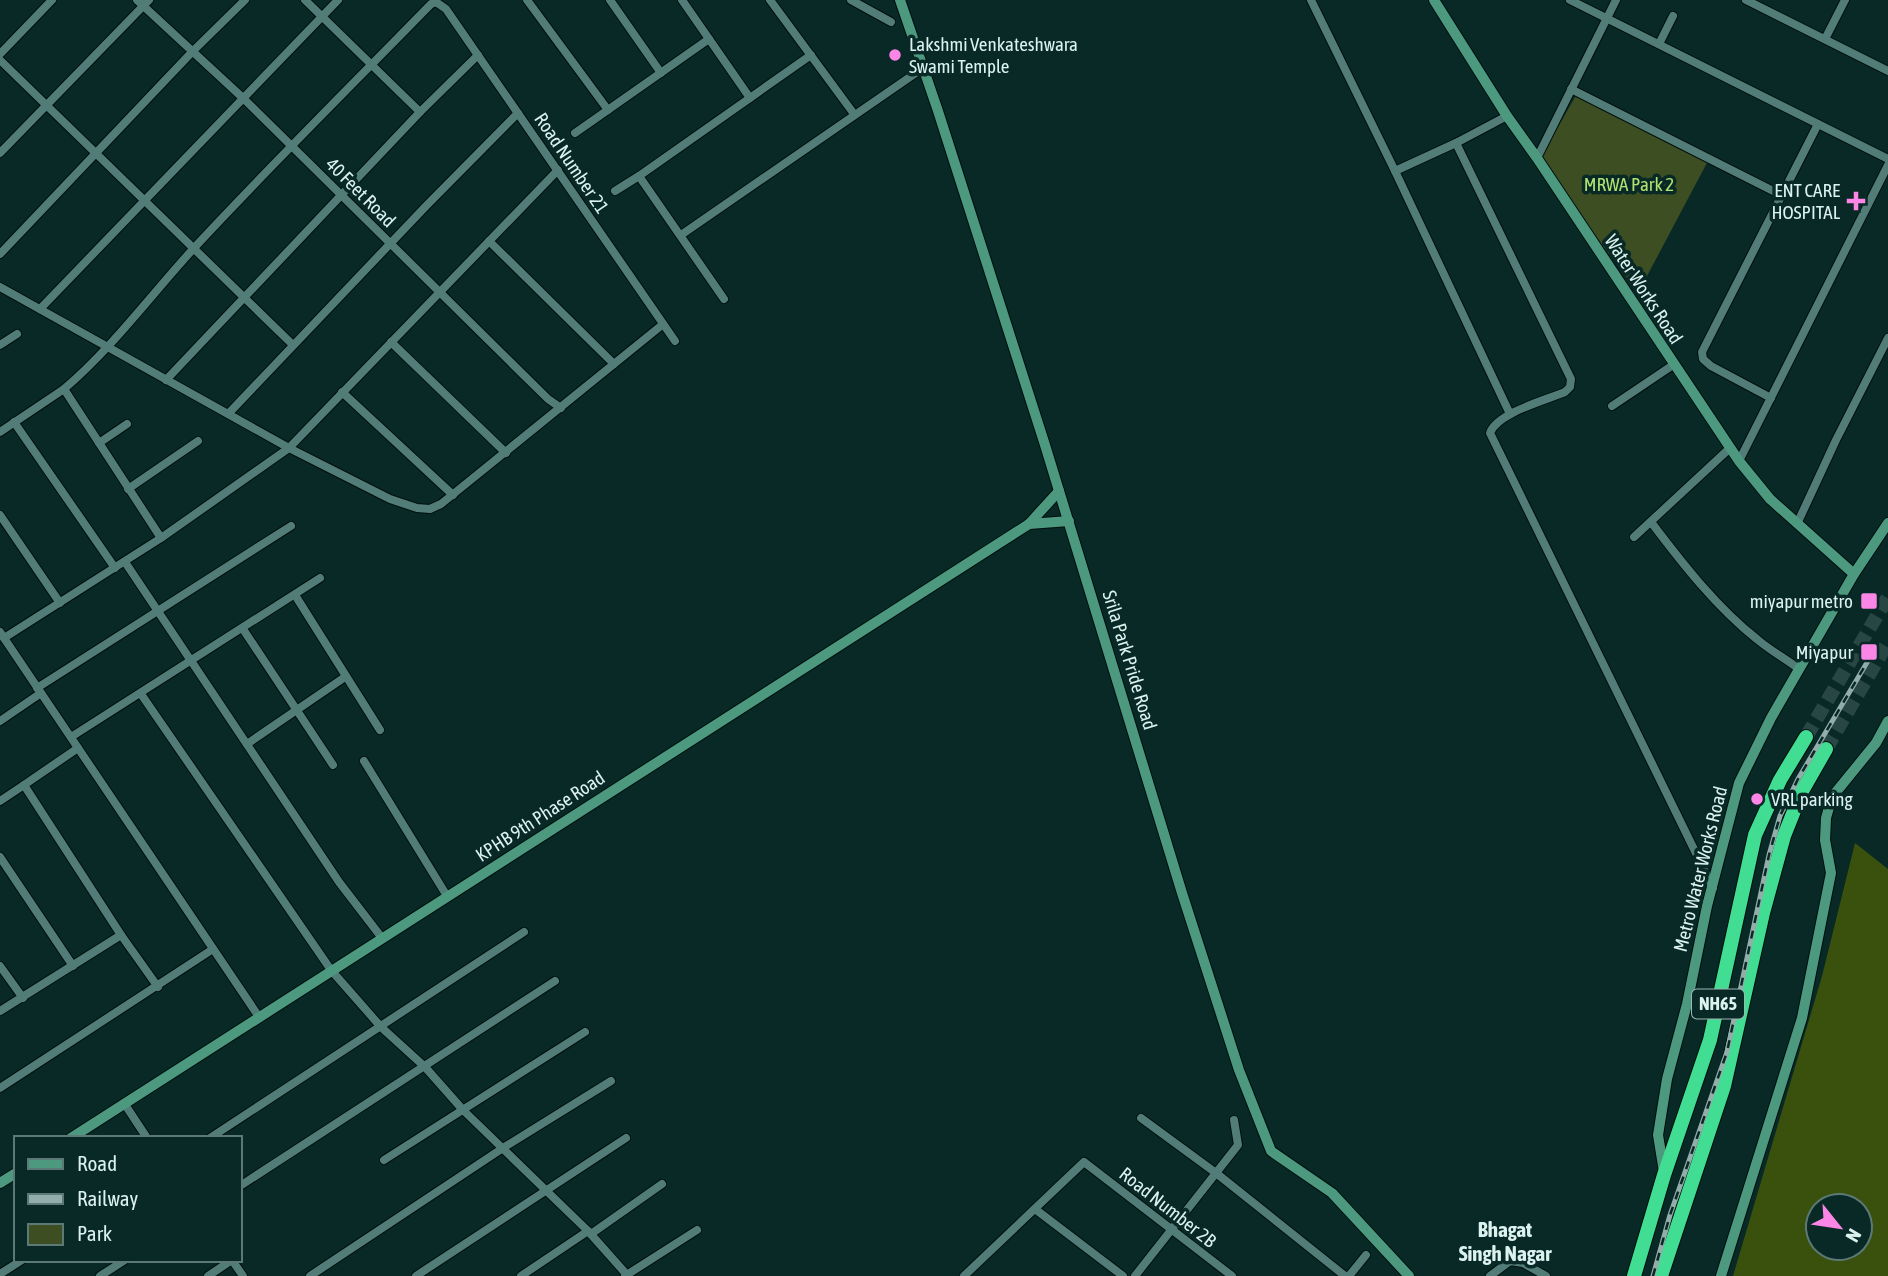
<svg xmlns="http://www.w3.org/2000/svg" width="1888" height="1276" viewBox="0 0 1888 1276" font-family="'Asap Condensed',sans-serif">
<style>
.green{fill:#3d4f22}
.forest{fill:#39510d;fill-rule:evenodd}
.lines{fill:none;stroke-linecap:round;stroke-linejoin:round}
.highway-tunnel{stroke:#284744;stroke-width:14;stroke-dasharray:14 7;stroke-linecap:butt}
.street-casing{stroke:#00100e;stroke-width:10}
.secondary-casing{stroke:#00100e;stroke-width:12}
.highway-casing{stroke:#00100e;stroke-width:16}
.street{stroke:#517c77;stroke-width:8}
.secondary{stroke:#4c997f;stroke-width:10}
.highway{stroke:#40dd92;stroke-width:14}
.rail-casing{stroke:#93adaa;stroke-width:5}
.rail{stroke:#082926;stroke-width:2.5;stroke-dasharray:8;stroke-linecap:butt}
.poi-dot{fill:#fb86e5;stroke:#082926;stroke-width:2.5}
.labels{text-anchor:middle;stroke-width:7;stroke-linejoin:round;paint-order:stroke}
.shield{fill:#082926;stroke:#9cb6b3;stroke-width:2}
.shield-label{font-size:18px;font-weight:bold;fill:#dcf2ef}
.poi-label{font-size:19px;fill:#dcf2ef;stroke:#082926;text-anchor:end}
.street-label{font-size:19px;fill:#dcf2ef;stroke:#082926}
.park-label{font-size:19px;fill:#b3e171;stroke:#082926}
.neighbourhood-label{font-size:21px;font-weight:bold;fill:#dcf2ef;stroke:#082926}
</style>
<rect width="100%" height="100%" fill="#082926"/>
<path class="green" d="M1578 92 1709 159 1638 293 1539 160Z"/>
<path class="forest" d="M1855 843 1888 869V1276H1733L1822 976ZM1818 1206H1860V1248H1818Z"/>
<g class="lines">
<g class="highway-tunnel">
<path d="M1806 737 1888 597"/>
<path d="M1826 749 1888 642"/>
</g>
<g class="street-casing">
<g id="street">
<path d="M137 0 244 99 548 399 561 408"/>
<path d="M305 0 420 112"/>
<path d="M527 0 608 110"/>
<path d="M610 0 661 73"/>
<path d="M682 0 750 98"/>
<path d="M770 0 854 114"/>
<path d="M851 0 891 22"/>
<path d="M1311 0 1395 171 1510 414"/>
<path d="M1570 0 1888 159"/>
<path d="M1746 0 1888 71"/>
<path d="M1825 39 1845 0"/>
<path d="M1659 44 1673 16"/>
<path d="M0 54 52 0"/>
<path d="M0 60 293 345"/>
<path d="M1571 89 1781 195"/>
<path d="M575 133 709 39"/>
<path d="M1456 143 1571 379 1570 387 1565 392C1546 400 1497 413 1490 433L1713 888"/>
<path d="M0 153 149 0"/>
<path d="M1537 158 1616 0"/>
<path d="M1395 171 1456 143 1507 116"/>
<path d="M615 191 639 176"/>
<path d="M681 235 923 68"/>
<path d="M489 241 614 364"/>
<path d="M0 254 192 52 245 0"/>
<path d="M0 287 289 448 390 499 417 508 430 509 441 504 662 325"/>
<path d="M724 299 639 176 811 55"/>
<path d="M40 309 338 0"/>
<path d="M391 342 506 453"/>
<path d="M0 345 17 334"/>
<path d="M166 380 420 112 478 55"/>
<path d="M64 389C112 348 151 295 194 248 271 165 352 85 431 4L436 2 446 9 675 341"/>
<path d="M342 392 453 495"/>
<path d="M1771 398 1711 366 1703 359 1702 352 1818 124"/>
<path d="M1612 406 1673 365"/>
<path d="M229 413 427 205 518 113"/>
<path d="M14 422 115 568"/>
<path d="M0 432 64 389 161 538"/>
<path d="M99 443 127 424"/>
<path d="M1739 461 1888 165"/>
<path d="M128 489 198 441"/>
<path d="M0 515 60 603"/>
<path d="M1651 522C1682 563 1717 608 1758 640 1771 651 1786 659 1799 669"/>
<path d="M1797 524 1836 440 1888 338"/>
<path d="M1634 537 1730 448"/>
<path d="M125 562 339 882 382 938"/>
<path d="M295 595 380 730"/>
<path d="M243 629 333 765"/>
<path d="M0 632 259 1017"/>
<path d="M4 638 161 538 289 448 558 170"/>
<path d="M37 688 291 526"/>
<path d="M141 694 331 970 381 1027 425 1067 463 1110 588 1231 628 1276"/>
<path d="M0 721 41 693"/>
<path d="M71 737 320 578"/>
<path d="M247 744 345 677"/>
<path d="M364 761 447 896"/>
<path d="M24 785 78 748"/>
<path d="M0 801 24 785 121 935 0 1011"/>
<path d="M0 857 73 966"/>
<path d="M121 935 158 987"/>
<path d="M0 966 23 998"/>
<path d="M0 1088 213 949"/>
<path d="M124 1103 147 1138"/>
<path d="M1141 1118 1216 1173 1345 1276"/>
<path d="M210 1138 524 932"/>
<path d="M384 1160 585 1032"/>
<path d="M240 1186 555 981"/>
<path d="M1035 1209 1123 1276"/>
<path d="M591 1234 662 1184"/>
<path d="M232 1260 243 1276"/>
<path d="M0 1274 22 1260"/>
<path d="M100 1276 125 1260"/>
<path d="M208 1276 232 1260"/>
<path d="M310 1276 503 1148 611 1081"/>
<path d="M416 1276 626 1138"/>
<path d="M521 1276 588 1231"/>
<path d="M625 1276 697 1230"/>
<path d="M964 1276 1084 1162 1232 1276"/>
<path d="M1135 1276 1238 1145 1234 1120"/>
<path d="M1349 1276 1366 1255"/>
<path d="M1490 1276 1510 1261 1523 1263 1546 1276"/>
</g>
</g>
<g class="secondary-casing">
<g id="secondary">
<path d="M900 0 938 111 1045 445 1182 893 1239 1070 1271 1151 1332 1193 1409 1276"/>
<path d="M1434 0 1507 116 1537 158 1739 461 1770 499 1854 574"/>
<path d="M1029 524 1069 521"/>
<path d="M71 1138 1029 524 1059 491"/>
<path d="M1664 1172 1658 1135 1667 1079 1687 1004 1707 906 1739 783 1771 718 1854 574 1888 523"/>
<path d="M0 1183 16 1173"/>
<path d="M1721 1276 1802 1018 1831 873 1825 840 1826 818 1832 797 1876 743 1888 721"/>
</g>
</g>
<g class="highway-casing">
<g id="highway">
<path d="M1634 1276 1664 1175 1710 1040 1755 835 1780 780 1806 737"/>
<path d="M1661 1276 1724 1086 1763 913 1784 836 1802 791 1826 749"/>
</g>
</g>
<use href="#street" class="street"/>
<use href="#secondary" class="secondary"/>
<use href="#highway" class="highway"/>
<g class="rail-casing">
<path id="rail" d="M1653 1276 1670 1215 1727 1052 1769 855 1780 816 1798 779 1872 654"/>
</g>
<use href="#rail" class="rail"/>
</g>
<g class="poi-dot">
<circle cx="895" cy="55" r="7"/>
<path d="M1852.5 190.5h7v7h7v7h-7v7h-7v-7h-7v-7h7z"/>
<rect x="1860" y="592" width="18" height="18" rx="3.5"/>
<rect x="1860" y="643" width="18" height="18" rx="3.5"/>
<circle cx="1757" cy="799" r="7"/>
</g>
<g class="labels">
<rect class="shield" x="1692" y="989.5" width="52" height="29" rx="5"/>
<g class="shield-label">
<text x="1718" y="1010">NH65</text>
</g>
<g class="poi-label">
<text x="909" y="51" text-anchor="start">Lakshmi Venkateshwara<tspan x="909" dy="22">Swami Temple</tspan></text>
<text x="1840" y="197">ENT CARE<tspan x="1840" dy="22">HOSPITAL</tspan></text>
<text x="1853" y="608">miyapur metro</text>
<text x="1853" y="659">Miyapur</text>
<text x="1771" y="806" text-anchor="start">VRL parking</text>
</g>
<g class="street-label">
<text transform="translate(572 163) rotate(56)" y="7">Road Number 21</text>
<text transform="translate(361 192) rotate(45)" y="7">40 Feet Road</text>
<text transform="translate(1644 289) rotate(57)" y="7">Water Works Road</text>
<text transform="translate(1130 660) rotate(73)" y="7">Srila Park Pride Road</text>
<text transform="translate(540 816) rotate(-33)" y="7">KPHB 9th Phase Road</text>
<text transform="translate(1700 869) rotate(-76)" y="7">Metro Water Works Road</text>
<text transform="translate(1168 1207) rotate(38)" y="7">Road Number 2B</text>
</g>
<g class="park-label">
<text x="1629" y="191">MRWA Park 2</text>
</g>
<g class="neighbourhood-label">
<text x="1505" y="1237">Bhagat<tspan x="1505" dy="24">Singh Nagar</tspan></text>
</g>
</g>
<rect x="14" y="1136" width="228" height="126" fill="#082926" stroke="#5d7976" stroke-width="2"/>
<rect x="28" y="1159" width="35" height="10" fill="#4c997f" stroke="#5d7976" stroke-width="2"/>
<text x="77" y="1171" font-size="21" fill="#dcf2ef">Road</text>
<rect x="28" y="1194" width="35" height="10" fill="#93adaa" stroke="#5d7976" stroke-width="2"/>
<text x="77" y="1206" font-size="21" fill="#dcf2ef">Railway</text>
<rect x="28" y="1224" width="35" height="21" fill="#3d4f22" stroke="#5d7976" stroke-width="2"/>
<text x="77" y="1241" font-size="21" fill="#dcf2ef">Park</text>
<g transform="translate(1839 1227) rotate(120)"><circle r="33" fill="#082926" stroke="#5d7976" stroke-width="2"/>
<path d="M0-5L12 26L0 18L-12 26Z" fill="#fb86e5"/>
<text y="-10" font-size="19" font-weight="bold" text-anchor="middle" fill="#dcf2ef">N</text>
</g>
</svg>
